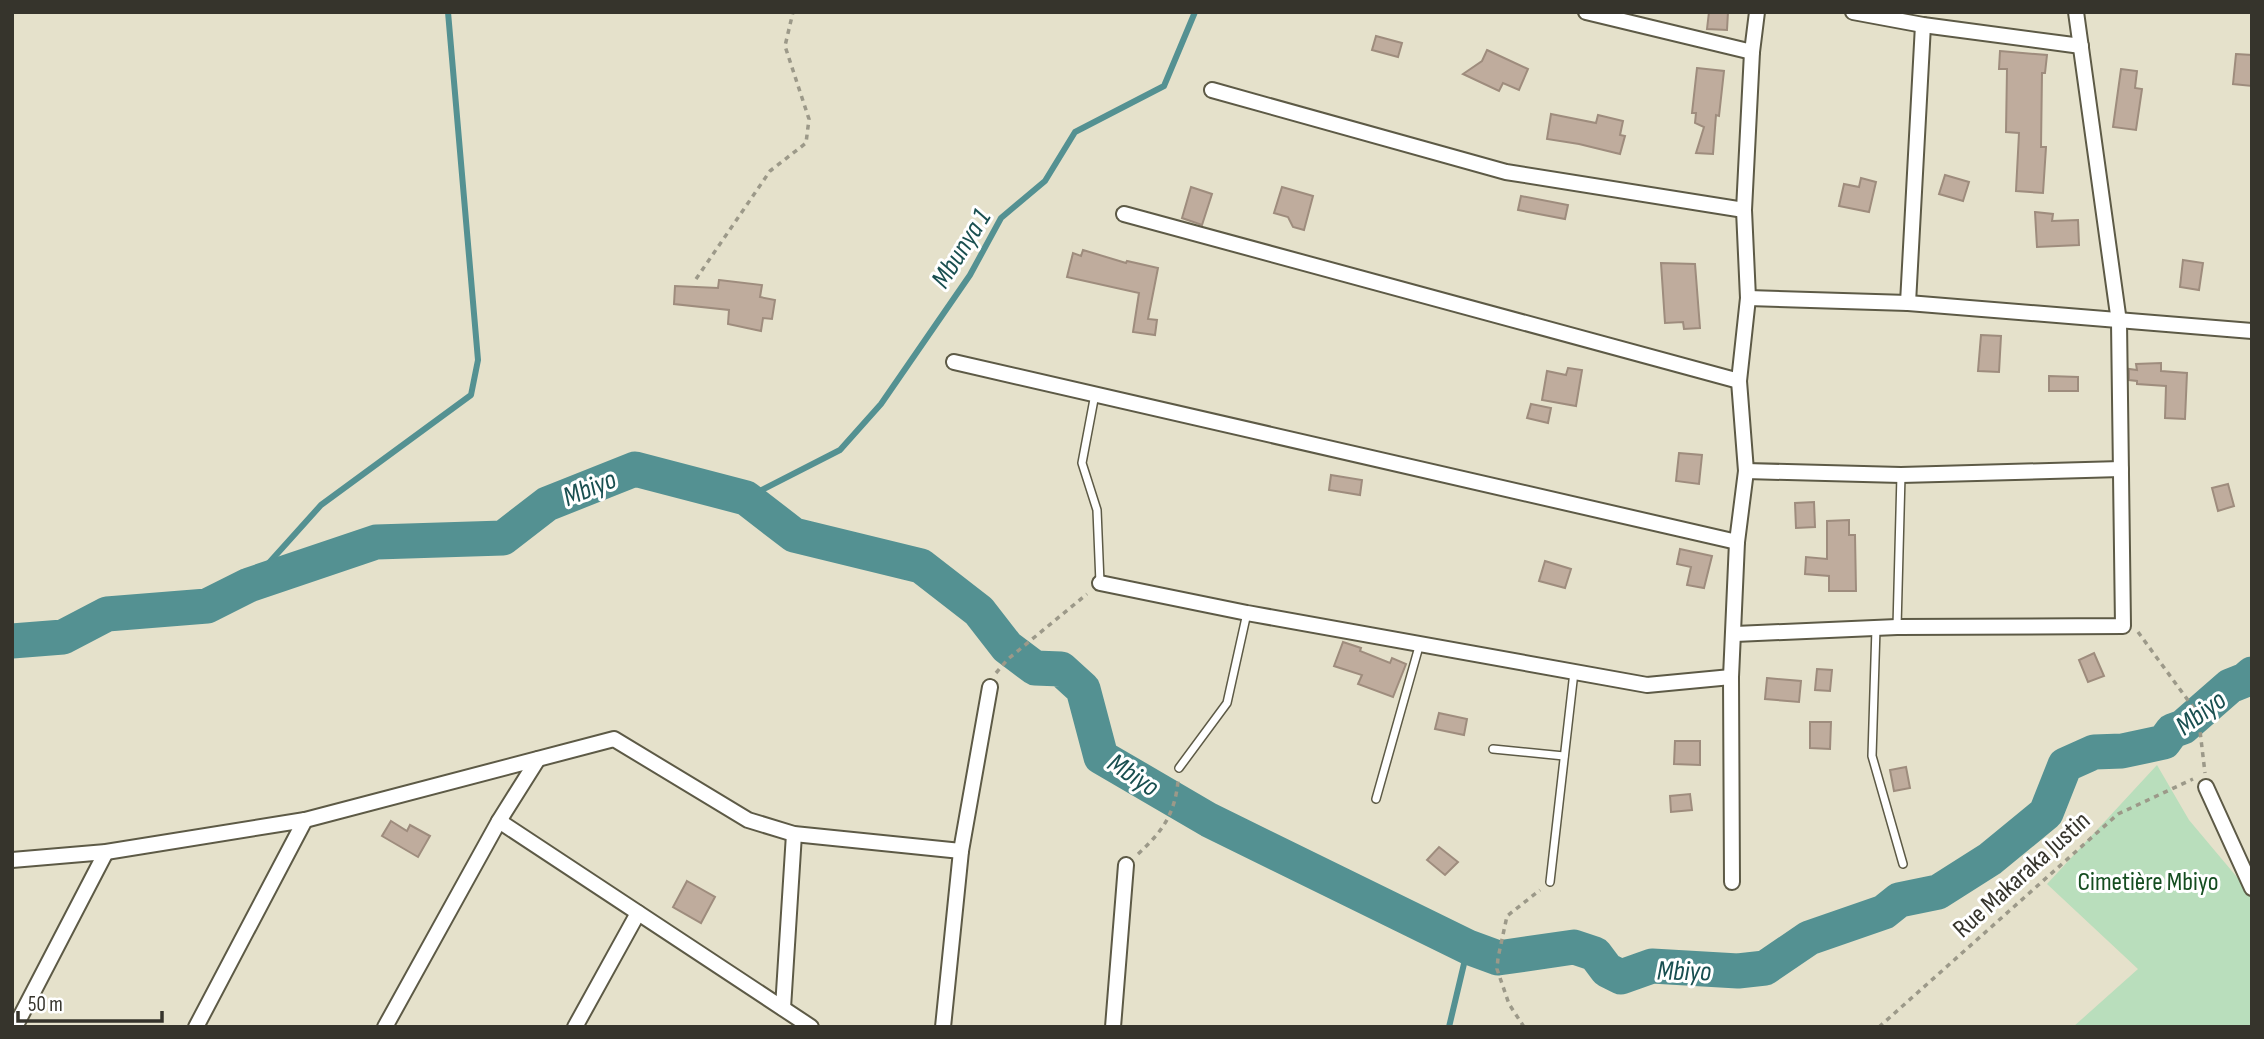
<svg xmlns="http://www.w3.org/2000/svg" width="2264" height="1039" viewBox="0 0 2264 1039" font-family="'Sofia Sans Condensed',sans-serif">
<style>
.green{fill:#b9debc}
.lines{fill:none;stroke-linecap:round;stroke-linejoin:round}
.stream{stroke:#549192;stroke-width:6}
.river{stroke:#549192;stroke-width:35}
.building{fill:#bfac9d;stroke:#9e8c7d;stroke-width:2}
.service-casing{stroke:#5d5a46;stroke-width:10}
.minor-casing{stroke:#5d5a46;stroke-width:18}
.path{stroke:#9c9989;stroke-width:3.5;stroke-dasharray:5 5;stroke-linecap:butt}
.service{stroke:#fff;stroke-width:7}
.minor{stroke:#fff;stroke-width:14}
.labels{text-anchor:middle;stroke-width:6;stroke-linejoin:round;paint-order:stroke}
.street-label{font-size:26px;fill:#36342c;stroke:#fff}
.park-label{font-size:26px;fill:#154d20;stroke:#fff}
.water-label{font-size:28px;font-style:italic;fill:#194f50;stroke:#fff}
</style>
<rect width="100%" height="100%" fill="#e5e1cb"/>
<path class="green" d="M2157 765 2189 820 2252 895V1027H2073L2138 969 2047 884Z"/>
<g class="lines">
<g class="stream">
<path d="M746 498 840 450 881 404 970 275 1001 218 1045 181 1075 132 1164 86 1195 12"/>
<path d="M249 585 321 505 471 395 478 360 448 12"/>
<path d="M1449 1027 1468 947"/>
</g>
<path class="river" d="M12 641 63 637 107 614 207 606 249 585 376 542 503 538 547 504 635 469 746 498 794 535 921 566 979 611 1007 647 1035 668 1061 669 1083 689 1101 757 1209 820 1468 947 1498 958 1574 947 1595 954 1607 970 1621 977 1652 966 1738 971 1765 968 1809 938 1884 912 1899 900 1938 892 1990 859 2046 813 2065 765 2094 752 2122 751 2164 742 2172 731 2183 727 2230 686 2245 680 2252 674"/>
</g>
<g class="building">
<path d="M1709 12H1728L1727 30 1707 29Z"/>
<path d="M1376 36 1402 43 1398 57 1372 50Z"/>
<path d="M1487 50 1528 69 1519 90 1503 83 1499 91 1463 74 1482 61Z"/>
<path d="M2000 51 2047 55 2045 73H2042L2041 147H2046L2043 193 2016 191 2019 133 2006 132 2007 69H1999Z"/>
<path d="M2236 54 2252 55V86L2233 84Z"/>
<path d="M1697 68 1724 71 1719 116 1716 115 1713 154 1696 153 1704 127 1695 123 1696 113H1692Z"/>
<path d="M2121 69 2137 71 2135 88 2142 89 2136 130 2113 127Z"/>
<path d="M1551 114 1596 123 1598 115 1623 121 1620 135 1625 136 1620 154 1579 144 1547 139Z"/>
<path d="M1945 175 1969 182 1963 201 1939 194Z"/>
<path d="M1861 178 1876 182 1869 212 1839 206 1844 184 1859 187Z"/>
<path d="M1191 187 1212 194 1202 225 1182 218Z"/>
<path d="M1282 187 1313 196 1304 230 1293 227 1288 217 1274 213Z"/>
<path d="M1521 196 1568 205 1565 219 1518 210Z"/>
<path d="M2035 212 2053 214 2052 221 2078 220 2079 245 2037 247Z"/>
<path d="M1083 250 1126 263 1127 261 1158 268 1148 319 1157 320 1155 335 1133 332 1139 293 1067 277 1073 253 1081 256Z"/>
<path d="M2183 260 2203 263 2199 290 2180 287Z"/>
<path d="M1661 263 1695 264 1700 328 1684 329 1683 322 1665 323Z"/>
<path d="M719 280 762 285 760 297 775 300 772 319 763 318 761 331 728 324 729 310 674 304 675 286 718 288Z"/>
<path d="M1981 335 2001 336 1999 372 1978 371Z"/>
<path d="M2161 363V371L2187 373 2185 419 2165 418 2166 386 2137 384V381L2129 380V369L2137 370 2136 364Z"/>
<path d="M1568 368 1582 370 1576 406 1542 400 1547 371 1566 375Z"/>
<path d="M2049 376 2078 377V391H2049Z"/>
<path d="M1531 404 1551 408 1548 423 1527 418Z"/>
<path d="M1679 453 1702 455 1699 484 1676 481Z"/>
<path d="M1331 475 1362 480 1360 495 1329 490Z"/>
<path d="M2228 484 2234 506 2218 511 2212 488Z"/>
<path d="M1814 502 1815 527 1796 528 1795 503Z"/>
<path d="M1849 520V535H1855L1856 591H1829V576L1805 574 1806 557 1827 559V521Z"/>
<path d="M1680 549 1712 556 1704 588 1687 585 1691 567 1677 564Z"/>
<path d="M1545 561 1571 569 1565 588 1539 581Z"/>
<path d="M1343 642 1361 648 1360 651 1390 663 1392 658 1406 664 1393 697 1358 684 1362 675 1334 666Z"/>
<path d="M2094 653 2104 676 2088 682 2079 660Z"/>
<path d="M1817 669 1832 670 1830 691 1815 690Z"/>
<path d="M1767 678 1801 681 1799 702 1765 699Z"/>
<path d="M1439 713 1467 719 1464 735 1435 729Z"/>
<path d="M1810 722H1831L1830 749 1810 748Z"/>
<path d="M1675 741H1700V765L1674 764Z"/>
<path d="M1906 767 1910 788 1894 791 1890 770Z"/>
<path d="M1690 794 1692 810 1671 812 1670 796Z"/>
<path d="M391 821 407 831 410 825 430 836 418 857 382 836Z"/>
<path d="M1439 847 1458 862 1445 875 1427 860Z"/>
<path d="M687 881 715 897 701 923 673 907Z"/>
</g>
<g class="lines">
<g class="service-casing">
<g id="service">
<path d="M1095 394 1082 463 1097 510 1100 583"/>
<path d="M1897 627 1901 475"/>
<path d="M1876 628 1872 756 1903 864"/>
<path d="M1493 749 1564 756"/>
<path d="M1179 768 1227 703 1247 613"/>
<path d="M1376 799 1420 643"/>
<path d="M1550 882 1574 672"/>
</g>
</g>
<g class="minor-casing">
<g id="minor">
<path d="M1586 12 1752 52"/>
<path d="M1853 12 1923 25 2081 46"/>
<path d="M1212 90 1506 172 1744 210"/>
<path d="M1124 214 1739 381"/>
<path d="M1748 298 1908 303 2252 331"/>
<path d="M1908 303 1923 25"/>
<path d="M954 362 1737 542"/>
<path d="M1746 471 1901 475 2121 469"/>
<path d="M1100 583 1247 613 1647 685 1731 677"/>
<path d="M1735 634 1897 627 2123 626 2119 322 2076 12"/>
<path d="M2206 787 2252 888"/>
<path d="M499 821 811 1027"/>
<path d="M12 860 106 852 305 820 614 739 748 820 794 834 961 851"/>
<path d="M1732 882 1731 677 1737 542 1746 471 1739 381 1748 298 1744 210 1752 52 1757 12"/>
<path d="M783 1008 794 834"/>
<path d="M15 1027 106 852"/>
<path d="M196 1027 305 820"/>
<path d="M385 1027 499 821 538 759"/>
<path d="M575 1027 638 913"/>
<path d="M943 1027 961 851 990 687"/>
<path d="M1113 1027 1126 865"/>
</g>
</g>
<g class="path">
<path d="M696 279 770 171 806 143 809 119 785 46 793 12"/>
<path d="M2138 632 2198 714 2205 773"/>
<path d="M996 673 1008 659 1087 594"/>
<path d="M1138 854C1162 832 1175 814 1178 781"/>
<path d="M1524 1027 1509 1004 1497 969 1498 958 1507 916 1540 890"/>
<path d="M1879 1027 2118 814 2193 779"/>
</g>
<use href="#service" class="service"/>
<use href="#minor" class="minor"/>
</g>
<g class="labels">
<g class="street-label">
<text transform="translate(2021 874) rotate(-42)" y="9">Rue Makaraka Justin</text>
</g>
<g class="park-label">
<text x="2148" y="890">Cimetière Mbiyo</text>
</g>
<g class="water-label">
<text transform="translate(960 248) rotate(-58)" y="10">Mbunya 1</text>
<text transform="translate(589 487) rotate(-22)" y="10">Mbiyo</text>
<text transform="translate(2200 712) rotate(-37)" y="10">Mbiyo</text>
<text transform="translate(1134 774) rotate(33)" y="10">Mbiyo</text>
<text transform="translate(1684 970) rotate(1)" y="10">Mbiyo</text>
</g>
</g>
<rect width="2264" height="1039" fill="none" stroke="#36342c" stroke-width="28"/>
<path d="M18 1011v10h144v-10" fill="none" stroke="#36342c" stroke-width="3.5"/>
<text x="28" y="1011" font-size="21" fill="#36342c" stroke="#ffffff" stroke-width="5" paint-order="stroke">50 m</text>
</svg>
